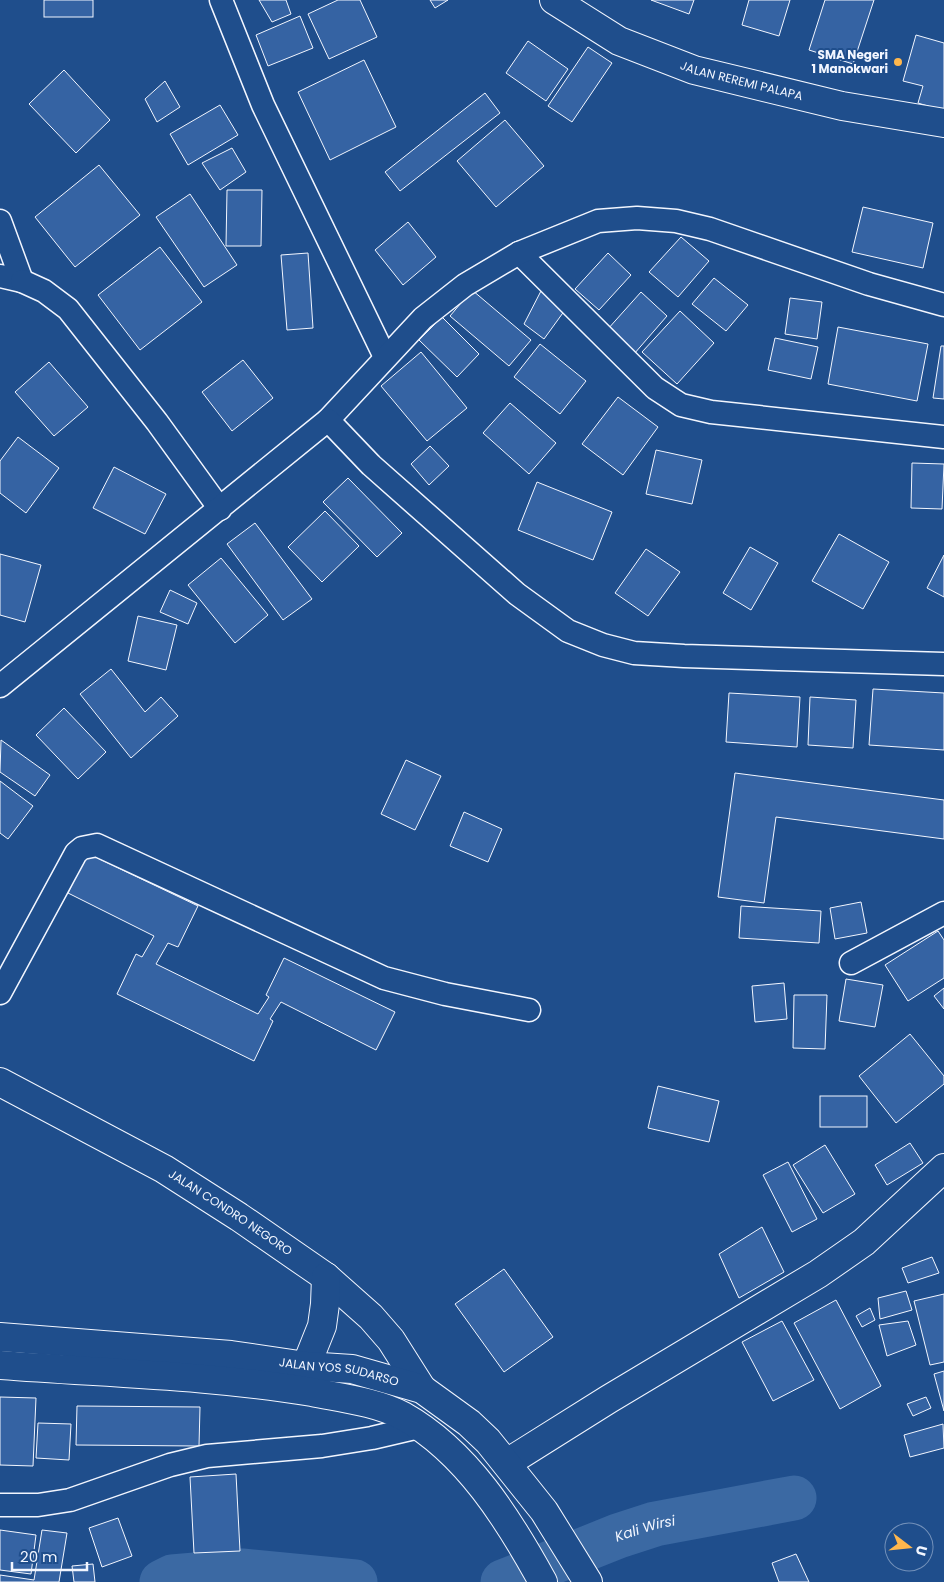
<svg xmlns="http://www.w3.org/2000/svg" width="944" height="1582" viewBox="0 0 944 1582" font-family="Poppins,sans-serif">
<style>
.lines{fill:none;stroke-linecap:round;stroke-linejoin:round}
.river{stroke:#3b69a3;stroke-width:45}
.building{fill:#3563a3;stroke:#f2f6ff}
.minor-casing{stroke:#f2f6ff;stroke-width:25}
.tertiary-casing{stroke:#f2f6ff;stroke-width:30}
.secondary-casing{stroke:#f2f6ff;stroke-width:30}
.trunk-casing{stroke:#f2f6ff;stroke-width:30}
.minor{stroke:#1f4e8c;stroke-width:22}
.tertiary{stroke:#1f4e8c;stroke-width:28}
.secondary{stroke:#1f4e8c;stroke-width:28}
.trunk{stroke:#1f4e8c;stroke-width:28}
.poi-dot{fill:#ffb74d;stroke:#1f4e8c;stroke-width:2}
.labels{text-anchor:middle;stroke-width:4;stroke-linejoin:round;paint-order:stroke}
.poi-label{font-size:12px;font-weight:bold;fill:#f2f6ff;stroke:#1f4e8c;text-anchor:end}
.street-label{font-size:12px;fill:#f2f6ff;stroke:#1f4e8c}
.water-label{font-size:14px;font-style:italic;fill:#f2f6ff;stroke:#1f4e8c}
</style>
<rect width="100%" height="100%" fill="#1f4e8c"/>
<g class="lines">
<g class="river">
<path d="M162 1582 172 1577 242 1571 355 1582"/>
<path id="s1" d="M503 1582 618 1536 655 1524 794 1498"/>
</g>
</g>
<g class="building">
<rect x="44" y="0" width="49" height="17"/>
<path d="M259 0H286L291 14 272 22Z"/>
<path d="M338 0H360L377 37 329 59 308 14Z"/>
<path d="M430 0H448L435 8Z"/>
<path d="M651 0H694L689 14Z"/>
<path d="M749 0H790L779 36 742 25Z"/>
<path d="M825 0H874L853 64 809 50Z"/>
<path d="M300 16 313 48 268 66 256 35Z"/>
<path d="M916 35 944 43V111L918 103 923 86 903 81Z"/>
<path d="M528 41 568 69 546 101 506 73Z"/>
<path d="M588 47 612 63 572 122 548 106Z"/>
<path d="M364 60 396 127 330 160 298 92Z"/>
<path d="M64 70 110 120 76 153 29 104Z"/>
<path d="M165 81 180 107 157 122 145 99Z"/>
<path d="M485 93 500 113 400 191 385 172Z"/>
<path d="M220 105 238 135 188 165 170 134Z"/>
<path d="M505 120 544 166 496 207 457 161Z"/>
<path d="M232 148 246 172 220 190 202 163Z"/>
<path d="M99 165 140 215 75 267 35 217Z"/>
<path d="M227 190H262L261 246H226Z"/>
<path d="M190 194 237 265 204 287 156 217Z"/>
<path d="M863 207 933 223 923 268 852 252Z"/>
<path d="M408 222 436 257 403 285 375 250Z"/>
<path d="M681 237 709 261 678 297 649 272Z"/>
<path d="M160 247 202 302 140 350 98 295Z"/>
<path d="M308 253 313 328 287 330 281 255Z"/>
<path d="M608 253 631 275 599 310 575 289Z"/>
<path d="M714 278 748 305 726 331 692 304Z"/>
<path d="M542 289 565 310 544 339 524 324Z"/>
<path d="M472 290 531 340 509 366 450 316Z"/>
<path d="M641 292 667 316 634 354 607 330Z"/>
<path d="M790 298 822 302 817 339 785 334Z"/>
<path d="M680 311 714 343 677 384 642 352Z"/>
<path d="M442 317 479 354 457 377 419 340Z"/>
<path d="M838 327 928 344 917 401 828 384Z"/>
<path d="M775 338 818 347 811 379 768 370Z"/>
<path d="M540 344 586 381 560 414 514 377Z"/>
<path d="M941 346H944V399L933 398Z"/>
<path d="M421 352 467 408 427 441 381 386Z"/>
<path d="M243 360 273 398 232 431 202 392Z"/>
<path d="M49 362 88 407 54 436 15 392Z"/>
<path d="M618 397 658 427 623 475 582 444Z"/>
<path d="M510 403 556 443 529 474 483 433Z"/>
<path d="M18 437 59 468 26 513 0 493V461Z"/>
<path d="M430 446 449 466 429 485 411 464Z"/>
<path d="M656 450 702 460 692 504 646 494Z"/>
<path d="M912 463 944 464 942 509 911 508Z"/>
<path d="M114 467 166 494 145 534 93 508Z"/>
<path d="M348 478 402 533 377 557 323 502Z"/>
<path d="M537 482 612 512 593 560 518 530Z"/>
<path d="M325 511 359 546 322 582 288 547Z"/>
<path d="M255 523 312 599 283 620 227 544Z"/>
<path d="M839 534 889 562 863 609 812 581Z"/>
<path d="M750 547 778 563 751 610 723 593Z"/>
<path d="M646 549 680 572 648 616 615 593Z"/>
<path d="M0 554 41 565 25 622 0 615Z"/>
<path d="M944 555V597L927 588Z"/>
<path d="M221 558 268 615 235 643 188 585Z"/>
<path d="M170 590 197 603 188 624 160 612Z"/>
<path d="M138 616 177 625 166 670 128 661Z"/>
<path d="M111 669 145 712 161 697 178 716 131 758 80 694Z"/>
<path d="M873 689 944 693V750L869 745Z"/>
<path d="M729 693 800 697 797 747 726 742Z"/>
<path d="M810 697 856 700 853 748 808 745Z"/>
<path d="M64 708 106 752 78 779 36 735Z"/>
<path d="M1 740 50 775 35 796 0 772Z"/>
<path d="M406 760 441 776 415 830 381 814Z"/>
<path d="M735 773 944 800V839L776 817 764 903 718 897Z"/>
<path d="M0 781 33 806 8 839 0 833Z"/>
<path d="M464 812 502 829 488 862 450 846Z"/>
<path d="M87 853 198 906 178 947 168 943 156 964 258 1014 269 997 266 995 284 958 395 1012 376 1050 281 1002 270 1019 273 1021 254 1061 117 994 136 954 142 957 154 936 68 893Z"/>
<path d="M861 902 867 933 835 939 830 908Z"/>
<path d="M741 906 821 911 819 943 739 938Z"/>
<path d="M938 931 944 940V978L908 1001 885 965Z"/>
<path d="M846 979 883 985 875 1027 839 1021Z"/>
<path d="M784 983 787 1019 755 1022 752 986Z"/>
<path d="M944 988V1009L934 996Z"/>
<path d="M794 995H827L825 1049 793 1048Z"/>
<path d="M910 1034 944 1076V1084L896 1123 859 1076Z"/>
<path d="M658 1086 719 1101 709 1142 648 1128Z"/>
<rect x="820" y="1096" width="47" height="31"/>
<path d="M910 1143 923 1163 887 1185 875 1165Z"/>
<path d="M825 1145 855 1194 823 1213 793 1165Z"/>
<path d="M788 1162 817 1219 792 1232 763 1175Z"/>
<path d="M762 1227 784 1272 739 1298 719 1254Z"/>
<path d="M932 1257 939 1273 908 1283 902 1268Z"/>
<path d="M504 1269 553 1337 504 1372 455 1304Z"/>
<path d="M906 1291 912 1310 880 1319 878 1298Z"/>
<path d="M944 1294V1362L930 1365 914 1301Z"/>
<path d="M836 1300 881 1386 840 1409 794 1323Z"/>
<path d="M870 1308 875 1320 862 1327 856 1316Z"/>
<path d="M782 1321 814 1380 773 1401 742 1342Z"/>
<path d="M908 1321 916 1345 887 1356 879 1325Z"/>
<path d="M944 1371V1411L934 1374Z"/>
<path d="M0 1397 36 1398 33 1466 0 1465Z"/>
<path d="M926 1397 931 1408 913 1416 907 1404Z"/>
<path d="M77 1406 200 1407 199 1446 76 1445Z"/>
<path d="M38 1423 71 1424 69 1460 36 1458Z"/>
<path d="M943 1424 944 1448 910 1457 904 1435Z"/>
<path d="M236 1474 240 1551 194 1553 190 1477Z"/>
<path d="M118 1518 132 1556 102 1567 89 1528Z"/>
<path d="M0 1530 36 1535 31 1574 0 1570Z"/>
<path d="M42 1530 67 1533 59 1582H0V1575L34 1580Z"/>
<path d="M796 1554 809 1582H779L772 1563Z"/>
<path d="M93 1564 95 1582H74L72 1566Z"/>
</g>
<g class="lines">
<g class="minor-casing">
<g id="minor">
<path d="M221 0 263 105 385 357"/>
<path d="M0 221 22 281 0 276"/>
<path d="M519 253 655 388 681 405 711 412 944 437"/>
<path d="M22 281 44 291 68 309 157 422 220 509"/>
<path d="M328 420 423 318 465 285 519 253 598 221 637 218 676 221 710 229 869 284 944 305"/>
<path d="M0 686 328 420 371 465 517 594 568 631 603 645 634 653 684 656 944 664"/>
<path d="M851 963 944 913"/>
<path d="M0 993 76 853 82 848 97 845 384 978 445 994 529 1010"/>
<path d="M0 1505H38L70 1500 170 1465 207 1456 322 1446 372 1438 419 1427"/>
</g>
</g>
<g class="tertiary-casing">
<g id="tertiary">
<path id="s2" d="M554 0 619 41 694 70 842 106 944 123"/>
<path d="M507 1463 609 1399 818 1274 864 1242 944 1168"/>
</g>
</g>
<g class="secondary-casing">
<g id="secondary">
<path id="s3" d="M0 1082 164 1169 239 1217 326 1277 371 1317 391 1340 422 1389"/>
<path d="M306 1366 322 1326 325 1304 326 1277"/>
</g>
</g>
<g class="trunk-casing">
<g id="trunk">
<path id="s4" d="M0 1337 231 1355 306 1366 352 1369 422 1389 469 1423 488 1441 544 1511 588 1582"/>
<path d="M0 1365C104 1373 209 1375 312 1392 342 1398 377 1402 403 1416 467 1452 509 1520 543 1582"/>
</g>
</g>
<use href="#minor" class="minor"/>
<use href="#tertiary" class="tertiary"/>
<use href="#secondary" class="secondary"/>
<use href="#trunk" class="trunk"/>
</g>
<circle class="poi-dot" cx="898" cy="62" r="5"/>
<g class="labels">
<g class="poi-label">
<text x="888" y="59">SMA Negeri<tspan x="888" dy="14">1 Manokwari</tspan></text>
</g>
<g class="street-label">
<text dy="4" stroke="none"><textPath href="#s2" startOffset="206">JALAN REREMI PALAPA</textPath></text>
<text dy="4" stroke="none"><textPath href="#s3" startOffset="265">JALAN CONDRO NEGORO</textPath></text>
<text dy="4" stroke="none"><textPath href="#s4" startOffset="341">JALAN YOS SUDARSO</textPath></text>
</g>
<g class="water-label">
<text dy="5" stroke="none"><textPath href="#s1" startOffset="152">Kali Wirsi</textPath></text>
</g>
</g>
<g transform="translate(909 1547) rotate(106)"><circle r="24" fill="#1f4e8c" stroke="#7391ba"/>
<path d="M0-4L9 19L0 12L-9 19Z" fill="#ffb74d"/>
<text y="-8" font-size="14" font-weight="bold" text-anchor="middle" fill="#f2f6ff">U</text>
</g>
<path d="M12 1562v8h75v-8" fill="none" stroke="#f2f6ff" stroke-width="2.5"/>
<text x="20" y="1562" font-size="15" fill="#f2f6ff" stroke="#1f4e8c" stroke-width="4" paint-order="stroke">20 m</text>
</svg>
